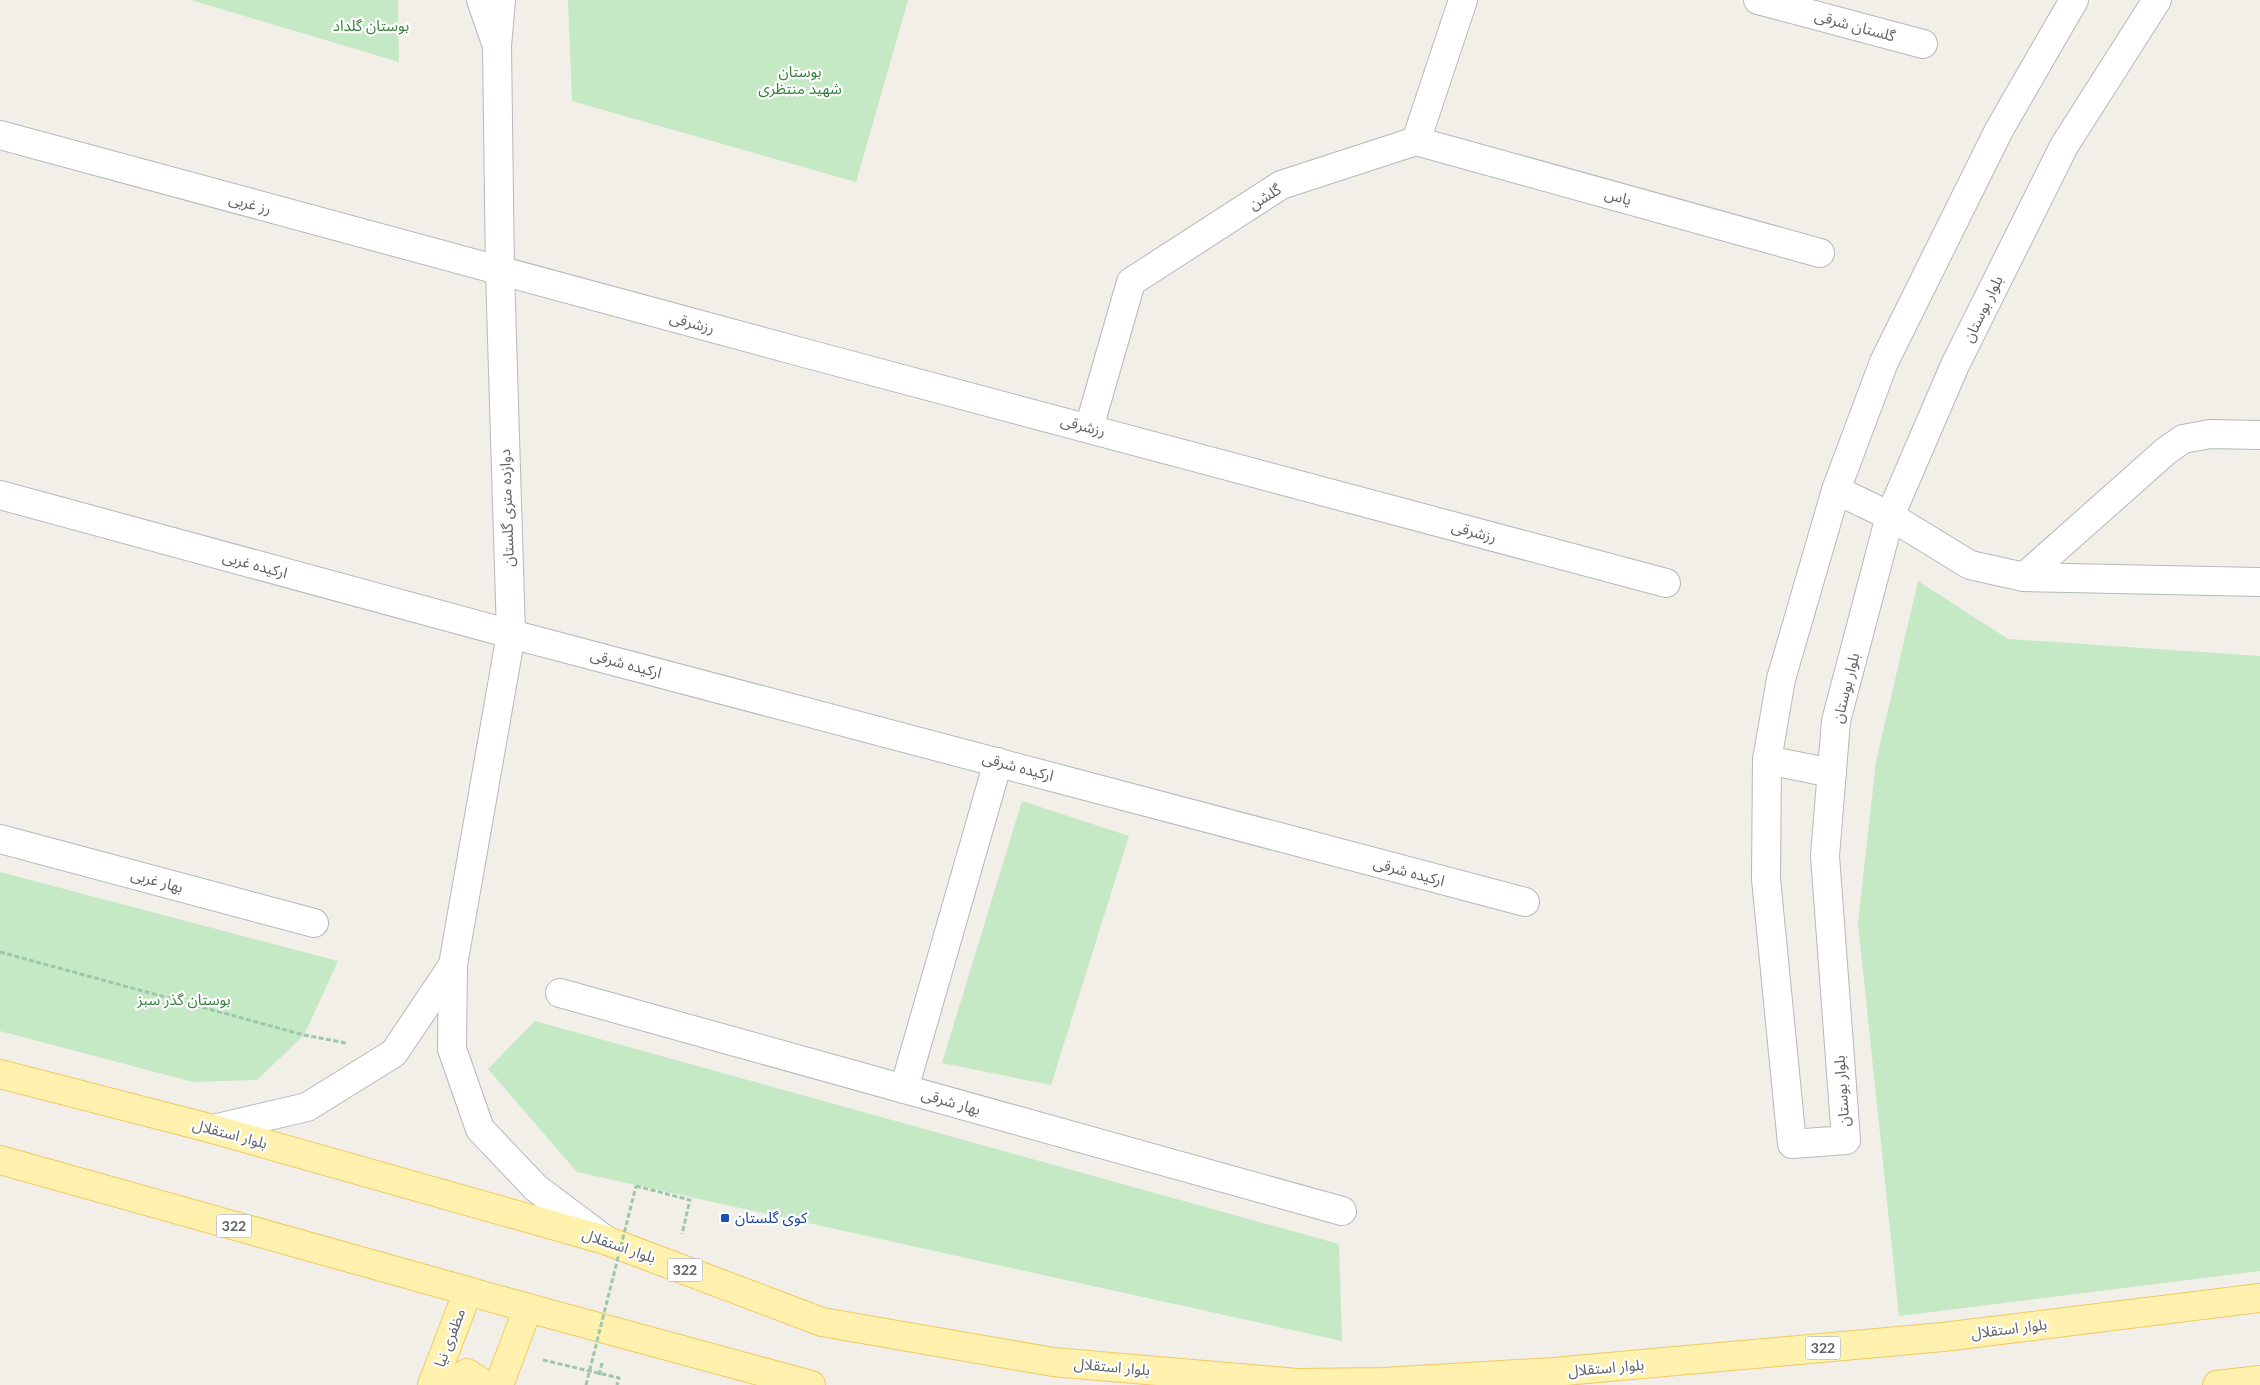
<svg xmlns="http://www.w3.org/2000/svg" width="2260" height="1385" viewBox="0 0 2260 1385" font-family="Lato,'Noto Sans Arabic',sans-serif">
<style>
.green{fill:#c5e8c5}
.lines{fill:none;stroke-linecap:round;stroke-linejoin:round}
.minor-casing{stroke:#b5b8bc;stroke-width:30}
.major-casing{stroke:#f2c960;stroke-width:30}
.path{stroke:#9cc7a9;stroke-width:3;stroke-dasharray:5 2.5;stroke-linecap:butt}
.minor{stroke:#fff;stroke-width:28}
.major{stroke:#fff2af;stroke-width:28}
.path-bridge{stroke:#9cc7a9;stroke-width:3;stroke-dasharray:5 2.5;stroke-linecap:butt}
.transit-dot{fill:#1a4fb4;stroke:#fff;stroke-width:2}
.labels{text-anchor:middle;stroke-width:4.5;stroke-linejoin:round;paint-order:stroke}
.shield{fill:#fff;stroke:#8f9295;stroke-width:1}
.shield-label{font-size:14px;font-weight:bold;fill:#5f6368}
.park-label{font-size:15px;fill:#348238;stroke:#fff}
.street-label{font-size:15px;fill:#5f6368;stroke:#fff}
.transit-label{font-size:15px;fill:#164399;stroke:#fff;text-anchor:start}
</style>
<rect width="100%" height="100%" fill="#f1efe8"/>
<g class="green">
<path d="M191 0H398L399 62Z"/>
<path d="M568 0H908L856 182 572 101Z"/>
<path d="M1918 581 2008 639 2260 656V1271L1899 1316 1858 923 1876 762Z"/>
<path d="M1022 801 1129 836 1051 1085 942 1063Z"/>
<path d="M0 872 338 961 304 1035 257 1080 193 1082 0 1031Z"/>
<path d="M535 1021 1339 1244 1342 1341 577 1172 488 1069Z"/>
</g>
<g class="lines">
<g class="minor-casing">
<g id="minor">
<path d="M481 0 497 46 501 0"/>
<path d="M1758 0 1923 44"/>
<path d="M2074 0 1999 130 1884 362 1836 490 1781 679 1767 760 1766 879 1792 1144 1846 1140 1825 856 1836 721 1890 516 1955 365 2064 146 2157 0"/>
<path d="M497 46 500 272 511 634 453 965 452 1049 480 1129 536 1188 604 1239"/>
<path d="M0 135C554 288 1111 434 1666 583"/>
<path d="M1416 141 1820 253"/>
<path d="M1089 428 1131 282 1281 185 1416 141 1463 0"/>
<path d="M1836 490 1890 516 1970 565 2024 577 2260 582"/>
<path d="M0 495 511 634 1525 902"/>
<path d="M2024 577 2166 451 2183 439 2210 434 2260 435"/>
<path d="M1767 760 1832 773"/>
<path d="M0 839 314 923"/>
<path d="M560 993 1342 1211"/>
<path d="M904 1089 998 762"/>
<path d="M213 1129 307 1107 394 1053 453 965"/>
</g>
</g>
<g class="major-casing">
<g id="major">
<path d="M0 1074 213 1129 605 1240 822 1322 1053 1362 1297 1383 1384 1382 1554 1372 1943 1337 2260 1298"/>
<path d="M0 1160 528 1308 811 1385"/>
<path d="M432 1385 468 1291"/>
<path d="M449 1385 467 1373 485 1385"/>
<path d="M499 1385 528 1308"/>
<path d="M2217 1385 2260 1380"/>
</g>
</g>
<g class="path">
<path d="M0 952 304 1035 346 1043"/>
<path d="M636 1186 690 1200 682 1234"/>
<path d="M543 1360 619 1378 617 1385"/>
<path d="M599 1375 602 1363"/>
</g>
<use href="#minor" class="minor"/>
<use href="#major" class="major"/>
<path class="path-bridge" d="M586 1385 636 1186"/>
</g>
<rect class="transit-dot" x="720" y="1213" width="10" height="10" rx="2.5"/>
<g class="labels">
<g class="shield">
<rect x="216.5" y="1214.5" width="35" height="23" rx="4"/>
<rect x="667.5" y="1258.5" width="35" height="23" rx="4"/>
<rect x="1805.5" y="1336.5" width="35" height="23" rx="4"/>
</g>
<g class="shield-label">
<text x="234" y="1231">322</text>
<text x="685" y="1275">322</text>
<text x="1823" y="1353">322</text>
</g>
<g class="park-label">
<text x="371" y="31">بوستان گلداد</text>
<text x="800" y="77">بوستان<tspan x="800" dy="17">شهید منتظری</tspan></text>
<text x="184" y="1005">بوستان گذر سبز</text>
</g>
<g class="street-label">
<text transform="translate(1855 26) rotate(15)" y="5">گلستان شرقی</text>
<text transform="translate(1265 197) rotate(-31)" y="5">گلشن</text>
<text transform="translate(1618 197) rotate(15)" y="5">یاس</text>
<text transform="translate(250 204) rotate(15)" y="5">رز غربی</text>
<text transform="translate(1983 309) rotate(-64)" y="5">بلوار بوستان</text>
<text transform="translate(692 323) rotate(15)" y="5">رزشرقی</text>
<text transform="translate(1083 426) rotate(15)" y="5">رزشرقی</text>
<text transform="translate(507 508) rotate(-92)" y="5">دوازده متری گلستان</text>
<text transform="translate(1474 532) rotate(15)" y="5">رزشرقی</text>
<text transform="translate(255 565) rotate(15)" y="5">ارکیده غربی</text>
<text transform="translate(626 664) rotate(15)" y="5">ارکیده شرقی</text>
<text transform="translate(1846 688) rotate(-76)" y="5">بلوار بوستان</text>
<text transform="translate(1018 767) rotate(15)" y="5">ارکیده شرقی</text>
<text transform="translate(1409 872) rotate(15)" y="5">ارکیده شرقی</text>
<text transform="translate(157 881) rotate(15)" y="5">بهار غربی</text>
<text transform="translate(1842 1091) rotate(-94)" y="5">بلوار بوستان</text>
<text transform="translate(951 1102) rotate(16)" y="5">بهار شرقی</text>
<text transform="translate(230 1134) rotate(15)" y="5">بلوار استقلال</text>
<text transform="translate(619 1246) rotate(19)" y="5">بلوار استقلال</text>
<text transform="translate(2009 1329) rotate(-7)" y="5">بلوار استقلال</text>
<text transform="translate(450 1338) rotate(-69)" y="5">مظفری نیا</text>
<text transform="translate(1112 1367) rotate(5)" y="5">بلوار استقلال</text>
<text transform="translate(1606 1368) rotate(-5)" y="5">بلوار استقلال</text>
</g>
<g class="transit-label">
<text x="735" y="1223">کوی گلستان</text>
</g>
</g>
</svg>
